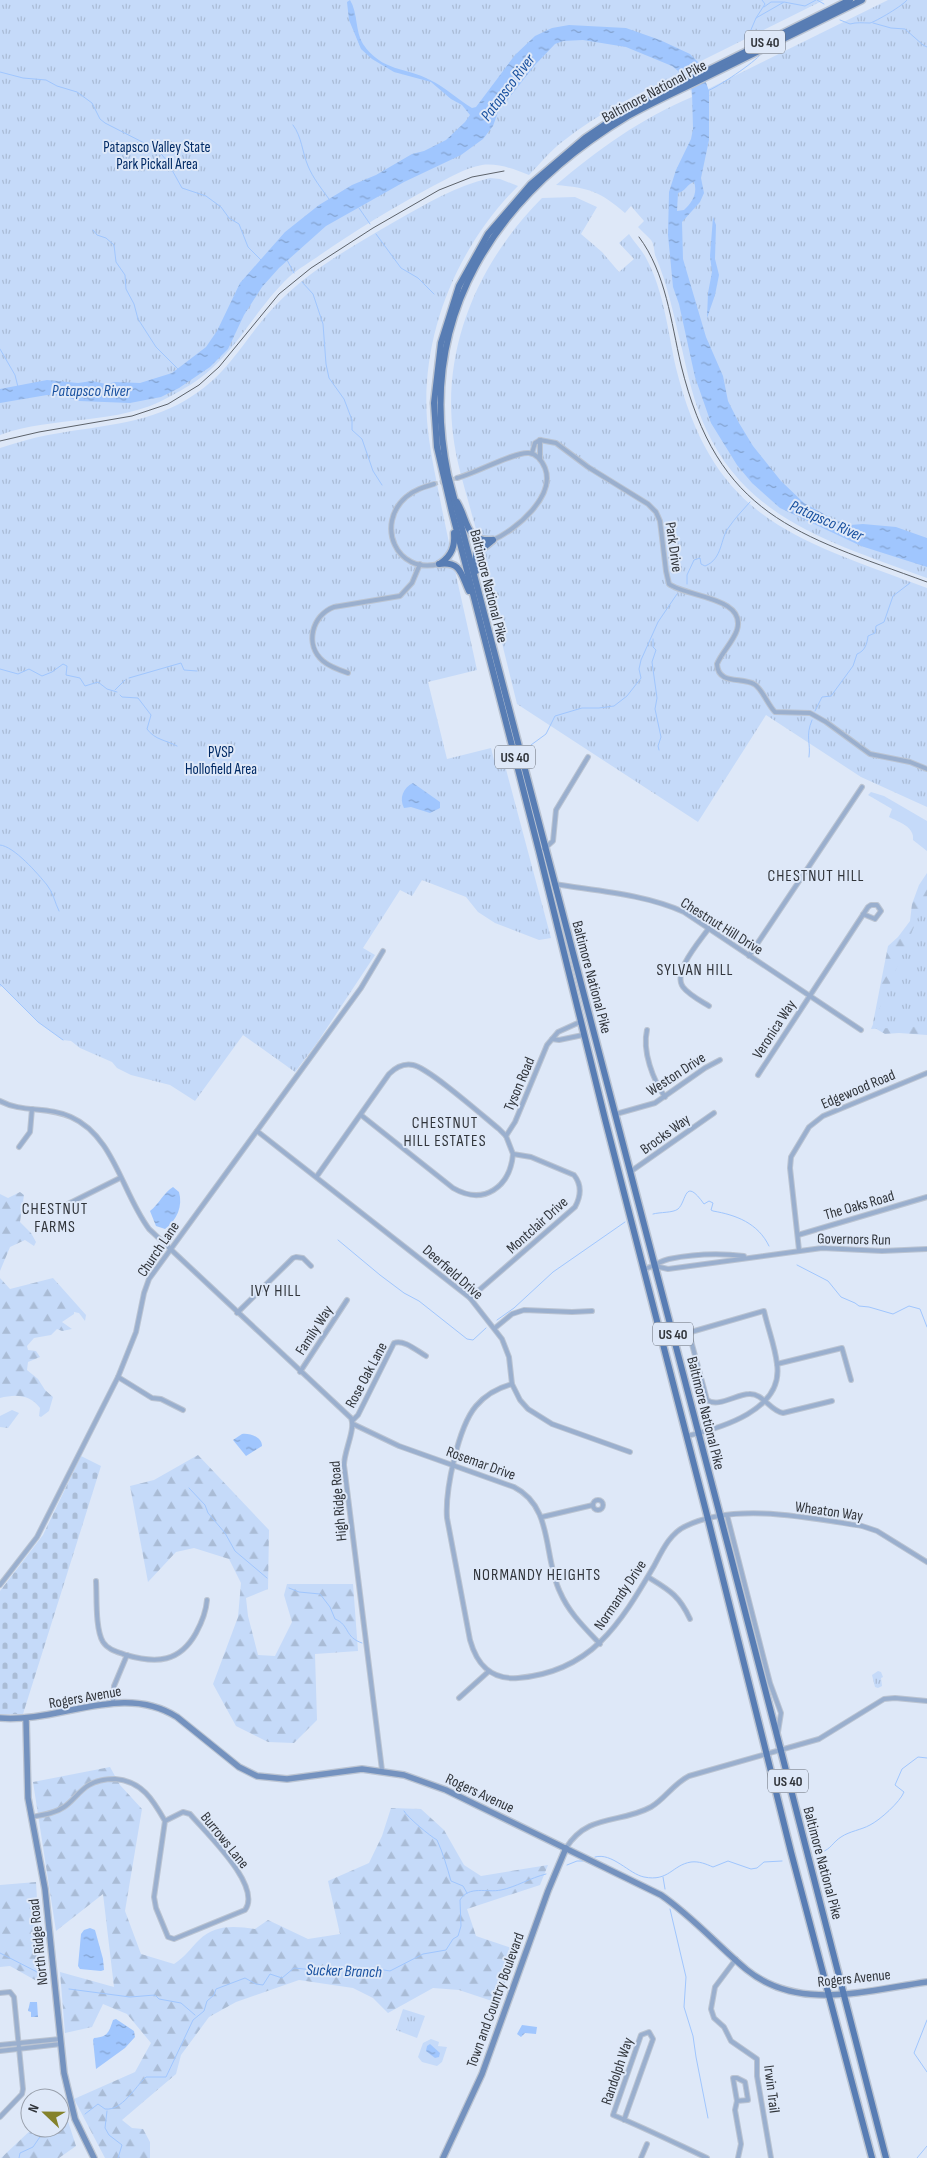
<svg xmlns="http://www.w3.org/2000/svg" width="927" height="2158" viewBox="0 0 927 2158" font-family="'Sofia Sans Condensed',sans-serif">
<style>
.grass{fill:#c5daf9}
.forest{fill:url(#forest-firs)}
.cemetery{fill:url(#cemetery-stones)}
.park{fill:url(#park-tufts)}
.water{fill:url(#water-ripples);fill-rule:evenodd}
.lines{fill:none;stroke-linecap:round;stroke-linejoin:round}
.stream{stroke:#a0c6fe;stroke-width:1}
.street-tunnel{stroke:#bbc4d2;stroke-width:4;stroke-dasharray:4 2;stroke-linecap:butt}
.street-casing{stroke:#bbc4d2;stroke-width:6}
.secondary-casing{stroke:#bbc4d2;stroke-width:8}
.primary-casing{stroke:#bbc4d2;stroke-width:9}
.street{stroke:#9aafce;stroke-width:4}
.secondary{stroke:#7492bf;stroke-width:5.5}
.primary{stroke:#587db4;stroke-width:6}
.rail{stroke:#5c626a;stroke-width:1}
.labels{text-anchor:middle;stroke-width:4;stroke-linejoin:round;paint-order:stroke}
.shield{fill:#dee8f8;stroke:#656b74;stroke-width:1}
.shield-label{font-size:14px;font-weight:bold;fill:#31353b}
.street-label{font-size:15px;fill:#31353b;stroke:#dee8f8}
.park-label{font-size:15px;fill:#002a65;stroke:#dee8f8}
.water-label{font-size:16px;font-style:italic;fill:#1951a0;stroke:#dee8f8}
.neighbourhood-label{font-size:16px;letter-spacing:1px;fill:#31353b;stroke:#dee8f8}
</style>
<defs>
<pattern id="forest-firs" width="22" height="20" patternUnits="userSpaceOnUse" patternTransform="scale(1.25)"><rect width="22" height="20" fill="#c5daf9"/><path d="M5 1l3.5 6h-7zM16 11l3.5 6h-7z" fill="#aabcd6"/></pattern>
<pattern id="cemetery-stones" width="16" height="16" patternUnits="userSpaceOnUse" patternTransform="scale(1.25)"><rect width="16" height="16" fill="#c5daf9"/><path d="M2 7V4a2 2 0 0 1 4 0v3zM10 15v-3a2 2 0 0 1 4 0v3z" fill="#aabcd6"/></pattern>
<pattern id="park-tufts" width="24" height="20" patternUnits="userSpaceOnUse" patternTransform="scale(1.25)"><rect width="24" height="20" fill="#c5daf9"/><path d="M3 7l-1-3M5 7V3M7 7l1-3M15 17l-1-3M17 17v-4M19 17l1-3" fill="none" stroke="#aabcd6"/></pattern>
<pattern id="water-ripples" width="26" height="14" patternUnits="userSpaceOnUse" patternTransform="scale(1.25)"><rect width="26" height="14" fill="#a0c6fe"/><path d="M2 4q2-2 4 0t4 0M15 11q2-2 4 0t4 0" fill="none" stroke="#83a2cf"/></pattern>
</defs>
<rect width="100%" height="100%" fill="#dee8f8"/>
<g class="grass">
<path d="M871 792 884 796 927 821V851L913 840C915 827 899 822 889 817L892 809 868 795Z"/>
<path d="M431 2039 439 2042 438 2046 447 2047 442 2062 437 2066 422 2062 418 2057 423 2043Z"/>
</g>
<g class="forest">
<path d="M927 873V1035L899 1033 885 1034 873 1027V1023L888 946 898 937 910 921 912 904 919 885Z"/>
<path d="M20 1192 24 1195 20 1222 31 1233 36 1242 34 1246 25 1240 10 1247 0 1271V1194L8 1198Z"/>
<path d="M0 1278 10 1289 53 1278 86 1315 85 1321 79 1313 74 1312V1314L62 1322 72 1329 62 1331 57 1329 51 1335 34 1338 27 1346 28 1350 36 1351 40 1357 28 1362 27 1370 38 1379 45 1390 53 1397 49 1411 41 1417 39 1416 40 1408C30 1394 15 1394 0 1398Z"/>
<path d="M12 1410 19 1413 8 1428 0 1427V1416Z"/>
<path d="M198 1455 269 1530 268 1589 246 1598 248 1616 258 1655 275 1656 292 1622 284 1595 287 1584H353L358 1651 315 1654 317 1720 294 1743 268 1742 236 1726 213 1684 238 1617 241 1583 229 1559 194 1548 176 1552 148 1582 130 1486 154 1480Z"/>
<path d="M110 1767 120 1785 142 1809 125 1911 141 1954 174 1964C185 1957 190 1949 199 1940 215 1924 235 1926 255 1929L268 1920 308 1939 340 1934 328 1881 369 1863 382 1836 391 1808 421 1809 444 1830 464 1865 481 1876 548 1865 540 1885 467 1909 476 1936 517 1950 498 2003 459 1990 433 1988 388 2013 373 1998 353 1988 299 1980 236 2002 209 2017 181 2055 176 2074 122 2120 132 2128 143 2129 150 2142V2158H105L74 2099 135 2072 151 2043 127 2014 103 2004 92 2027 65 2033 60 1972 114 1987 103 1894 56 1931 33 1782Z"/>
<path d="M36 1882 42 1984 10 1966 0 1967V1885Z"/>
<path d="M60 2109 65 2112 76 2146 59 2158H1L33 2128H60Z"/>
</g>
<path class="cemetery" d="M81 1456 101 1466 23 1714H0V1591L43 1535Z"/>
<g class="park">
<path d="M0 0H824L699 62 708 89 888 0H927V578C839 545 748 522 706 429 694 403 688 376 682 349 674 317 668 285 655 255 654 250 654 244 651 240 647 236 642 231 638 227L644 221 631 206 625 213C599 191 590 188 556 185 596 151 643 117 692 97L689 84 682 73C641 92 598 113 562 142 550 151 540 164 529 175 514 169 498 163 482 165 465 168 447 179 433 186 394 207 356 230 320 255 310 262 298 269 289 277 259 305 241 343 210 370 198 381 184 389 169 397 118 426 54 415 0 435Z"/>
<path d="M490 178 500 179 518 186C457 247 421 334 427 420 429 447 435 473 440 499 451 556 465 613 477 670L428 682 447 759 491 748 494 760 503 758 551 938 539 940 495 923 478 912 466 897 422 880 412 896 400 890 363 948 375 955 317 1043 295 1072 243 1035 195 1101 170 1085 131 1075 117 1068 112 1062 80 1048 71 1041 63 1040 38 1022 2 986 0 987V448C16 443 32 438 48 435 95 426 144 425 186 400 230 374 242 341 274 307 310 269 350 248 394 222 426 204 455 186 490 178Z"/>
<path d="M575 197 597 207 581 234 602 252 619 272 634 259 619 243 629 234C634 242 642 250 646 258 664 291 668 332 676 368 714 521 794 538 927 588V807L861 777 766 715 698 822 517 704 499 631 504 628C493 590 483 553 472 515 465 488 456 462 453 434 442 345 480 260 542 198Z"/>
<path d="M927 896V1026L871 1029Z"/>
<path d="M878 1671 881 1672 883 1677 881 1678 882 1686 878 1688 875 1687 872 1675Z"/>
<path d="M403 2009 425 2016 417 2038 396 2030Z"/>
</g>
<g class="water">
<path d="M350 0C358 13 355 31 363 44 382 72 406 67 430 80 445 87 457 99 472 108L476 107 515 55 535 36 552 28 569 25 626 28 660 40 690 54 699 63 709 91V140L701 178 704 193 700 202 682 222 683 259 706 337 723 376 728 401 739 423 753 446 781 481 804 503 833 519 850 525 863 524 896 527 927 538V567L861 546 780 508 752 483 737 465 711 423 695 377 679 304 673 287 668 235 669 192 676 170 691 139 693 129 692 91 687 78 672 66 626 47 583 40 563 41 555 44 535 65 498 112 493 126 483 139 461 155 404 182 326 226 279 268 262 287 244 315 228 349 210 367 179 388 161 397 130 403 79 401 63 396 47 395 0 403V389L47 380 78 383 92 381 106 384 115 382 140 383 172 373 206 347 217 331 240 283 285 232 319 205 352 185 376 175 412 154 424 151 446 140 465 122 470 115 462 105 451 99 431 82 394 72 372 59 361 49 349 20 347 2ZM694 182C698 193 692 203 684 210L677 211 678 193C686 191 687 184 694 182Z"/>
<path d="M713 217 716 225 715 259 719 275 715 295 707 318 708 293 712 272 710 256Z"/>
<path d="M413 783 440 802V808L430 813 411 807 404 808C399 798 403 788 413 783Z"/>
<path d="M173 1187 179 1192C183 1206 177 1220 165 1229L156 1226 150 1211C159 1204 164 1192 173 1187Z"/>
<path d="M242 1434C250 1433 262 1437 262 1446L246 1456 233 1440Z"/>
<path d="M90 1928 95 1930 103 1959 104 1970 101 1971 80 1969 78 1966 81 1934 84 1930Z"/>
<path d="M30 2002H37L38 2017H31V2012L28 2011Z"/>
<path d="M116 2019 134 2031 135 2037 125 2048 96 2069 93 2040 94 2038C108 2037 109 2032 113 2020Z"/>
<path d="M522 2025 537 2027 536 2034 525 2033 521 2037 517 2034Z"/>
<path d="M430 2044 440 2053 439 2057 435 2058 426 2051 427 2046Z"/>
</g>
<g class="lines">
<g class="stream">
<path d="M817 0 824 4"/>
<path d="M764 7 771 2H783"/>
<path d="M756 18 765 4 762 0"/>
<path d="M840 20 850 24C857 22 862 23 870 23 875 22 904 5 907 0"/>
<path d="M873 23 891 28 905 29 923 45 927 47"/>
<path d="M750 32 756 18 784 2 805 6 816 0"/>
<path d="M356 34 361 47"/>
<path d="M0 72 23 78 46 80 57 86 77 92 92 103 100 119 105 123 158 150 167 161 182 188 206 196 221 207 229 218 239 224 248 247 261 260"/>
<path d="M707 91C717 88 755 62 761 54"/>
<path d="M293 125C302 137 302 152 308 166 313 178 321 188 329 199"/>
<path d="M359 208 370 224"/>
<path d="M93 230 97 235 106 238 114 245 116 262 125 275 126 289 134 304 138 319 156 347 178 369"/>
<path d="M376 234 401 268 418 278 434 294"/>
<path d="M287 260 294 273"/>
<path d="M302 282 313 294 323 324 326 364 329 378 344 399 352 420V430L362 439 373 471 382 485"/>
<path d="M0 349 15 375 18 387"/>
<path d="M687 584V575L694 560 700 558 701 564 705 566C723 559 720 538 729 527 735 518 743 510 750 502"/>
<path d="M653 639V647L656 650 652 662 657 698 655 709 661 737 658 746 659 750"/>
<path d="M0 669 18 674 29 669 42 676 52 672 63 664 67 666 66 675 80 678 85 686 98 682 107 689 117 692"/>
<path d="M129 678 181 663 184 670 197 671"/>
<path d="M115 690 125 680"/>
<path d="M120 695 122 697 138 698 151 715 147 729C155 740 166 740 177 746"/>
<path d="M815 711 822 697 831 696 853 666 857 654C865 651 867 644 868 636L875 633 876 626 884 622 893 596 910 583"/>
<path d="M531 745 546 734 555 716 582 708H599L614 706 627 696 641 678 639 669 641 660 658 622 677 594"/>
<path d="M809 757C811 742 805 737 812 720"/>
<path d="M0 845C14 846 38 874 47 885 53 892 55 903 59 911"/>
<path d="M0 984 38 1022 63 1040"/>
<path d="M653 1214C660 1212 673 1213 678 1209 687 1201 684 1176 704 1204L709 1201 713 1203 711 1210 713 1211C736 1215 758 1223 769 1246"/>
<path d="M338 1240 380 1275 404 1293 419 1301 467 1339 473 1340 486 1328"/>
<path d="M797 1265 828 1281 841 1297 855 1303 859 1306 869 1307 893 1314 909 1306 920 1309 927 1327"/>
<path d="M497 1320 514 1308 553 1272 625 1222"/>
<path d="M189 1488 205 1505 208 1513 225 1533 235 1551 267 1578"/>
<path d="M289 1588 299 1592 320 1594 330 1607 335 1619C350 1625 344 1637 362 1643"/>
<path d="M404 1811C407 1817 430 1836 437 1840 443 1853 447 1867 451 1881L463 1886 467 1893"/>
<path d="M822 1852C831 1849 833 1842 841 1837 850 1831 861 1830 870 1825 880 1820 900 1802 904 1792L895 1785 902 1769 918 1757 927 1758"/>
<path d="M595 1857C612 1852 629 1874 644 1877 669 1882 672 1865 691 1862 699 1861 706 1864 713 1867L728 1861 751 1869 757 1868 764 1862 782 1861"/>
<path d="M567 1865 577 1861H583"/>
<path d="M663 1877 665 1889"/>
<path d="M670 1909 686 1977 684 2007 693 2036 696 2057 708 2118"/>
<path d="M0 1953 43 1975"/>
<path d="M69 1989 130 1997 155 1995 159 1999 181 2003 195 2015"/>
<path d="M927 2020 914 2053 927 2072"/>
<path d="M107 2111 105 2128 109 2135 122 2145 118 2158"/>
<path d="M85 2114 98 2104 105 2109C122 2111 135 2087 146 2077H166L193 2020 204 2011 207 2001 214 1995 216 1989 245 1978 256 1984 263 1985 270 1974 282 1978 294 1968 325 1971 338 1967H346L367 1972 378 1969 390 1971 423 1954 446 1950 453 1939 458 1936 461 1926 460 1900C469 1885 487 1893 501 1890 516 1887 530 1878 546 1874"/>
<path d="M60 2116 64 2118"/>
<path d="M19 2158 20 2153 33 2147 46 2128"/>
<path d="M917 2158 927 2146"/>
</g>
<path class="street-tunnel" d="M434 484 457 478"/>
<g class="street-casing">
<g id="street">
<path d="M540 440 556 443 588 467 648 504 656 512 660 521 666 571 669 584C686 597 747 597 737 630 733 642 722 652 717 664 718 685 741 677 754 684 761 687 768 705 775 712L810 713 826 722 870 754 910 762 927 769"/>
<path d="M532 453 535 443 540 440"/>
<path d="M540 459V440"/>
<path d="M457 478C474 474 516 451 529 453 537 454 542 461 545 468 556 496 516 530 493 540"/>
<path d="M434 484C424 487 414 490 406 497 375 524 396 575 439 564"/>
<path d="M348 673C339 670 330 667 323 661 304 645 312 615 334 607L400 596 412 583 420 564"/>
<path d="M544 849 553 841 556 810 588 757"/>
<path d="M554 884C597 891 644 894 684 912L861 1030"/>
<path d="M709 928C700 941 672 972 683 987 689 995 701 1001 709 1006"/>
<path d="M749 956 862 787"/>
<path d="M647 1030C642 1051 653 1080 665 1097"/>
<path d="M552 1039 559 1040 583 1035"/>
<path d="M758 1075 868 907 871 905H877L881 911 875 919 863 914"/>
<path d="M0 1101C22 1113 48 1106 71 1117 114 1136 122 1193 149 1229L351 1418C356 1429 344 1451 344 1465L382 1770"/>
<path d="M616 1114 655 1103 705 1068 720 1060"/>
<path d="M361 1115 453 1188C484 1206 510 1187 513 1154"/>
<path d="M257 1131 470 1298 502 1339 509 1357 512 1384 520 1400 528 1409 552 1424 630 1452"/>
<path d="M506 1136 515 1122 547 1045 558 1032 580 1022"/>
<path d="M19 1147 30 1132 32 1109"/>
<path d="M630 1172 714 1113"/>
<path d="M317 1176 389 1074C395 1068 403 1063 413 1065 429 1068 483 1116 499 1129L506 1136 513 1154 531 1157 574 1175C582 1185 581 1196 575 1207L470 1298"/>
<path d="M64 1206 120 1178"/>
<path d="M798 1235 927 1197"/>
<path d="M799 1250 790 1168 791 1157 809 1127 823 1116 927 1073"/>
<path d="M655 1266 668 1269 822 1248 882 1251 927 1249"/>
<path d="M644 1269C653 1267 660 1261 669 1259 694 1254 719 1253 744 1256"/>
<path d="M237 1313 293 1258 296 1257 303 1258 311 1266"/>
<path d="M495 1328 512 1314 524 1310 572 1312 592 1311"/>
<path d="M777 1364 842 1348 851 1380"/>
<path d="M300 1372 347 1300"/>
<path d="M118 1377 152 1398 161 1399 183 1410"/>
<path d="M512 1384C497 1388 486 1394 476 1406 458 1427 445 1491 447 1518L470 1640C477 1665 491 1680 518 1678 591 1672 620 1624 654 1566 662 1551 670 1533 686 1526 736 1502 810 1518 862 1526L877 1531 927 1562"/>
<path d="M352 1421 358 1415 394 1343C404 1339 417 1351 426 1356"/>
<path d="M353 1424 399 1446 514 1487C554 1507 543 1557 560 1592 569 1613 585 1628 600 1644"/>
<path d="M687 1436C721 1428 784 1410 777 1364 775 1346 768 1329 764 1311L691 1332 690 1337 707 1400C718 1408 737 1394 749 1394 763 1393 770 1411 783 1413L832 1401"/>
<circle cx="598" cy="1505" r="5"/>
<path d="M727 1515 770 1683 781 1713 778 1732"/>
<path d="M542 1517 593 1505"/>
<path d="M648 1577C669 1590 679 1595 690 1619"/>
<path d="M96 1581C97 1596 95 1629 103 1642 108 1650 118 1652 126 1655 157 1664 180 1662 196 1633 202 1622 206 1613 207 1600"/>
<path d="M0 1585 37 1537 118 1377 136 1332 144 1293 149 1279 361 988 383 951"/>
<path d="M459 1698 488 1672"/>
<path d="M113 1702 114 1686 127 1655"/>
<path d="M31 1817C42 1815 54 1814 64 1807 73 1801 79 1791 89 1785 97 1780 106 1779 115 1779 142 1781 153 1800 165 1821L154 1897 156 1908 168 1937 174 1939 245 1910C263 1886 205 1832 190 1814L183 1812 165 1821"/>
<path d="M566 1848C588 1813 620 1824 651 1807 665 1799 673 1784 689 1776L819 1739 884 1699 895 1698 927 1701"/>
<path d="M736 1959 715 1987 711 2009 714 2018 724 2027 731 2041 757 2059V2076L771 2158"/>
<path d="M0 1993 10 1992 14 1997 23 2089 22 2094 0 2117"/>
<path d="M0 2045 60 2039"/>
<path d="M0 2051 61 2044"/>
<path d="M737 2101 748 2100 745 2082 737 2078H733L737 2101 735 2110 741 2144 738 2158"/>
<path d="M624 2120 653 2039 649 2032 641 2035 613 2115C645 2128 675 2143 707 2158"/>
<path d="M641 2158 647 2144"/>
</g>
</g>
<g class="secondary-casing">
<g id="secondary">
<path d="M0 1718C60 1723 122 1682 177 1717L239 1767 257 1776 287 1779 362 1769 404 1775 446 1790 661 1895C693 1917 718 1946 747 1970 799 2012 868 1990 927 1982"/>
<path d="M26 1719 28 1798 45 1889 64 2073 75 2119 94 2158"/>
<path d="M443 2158 482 2074 548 1891 566 1848"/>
</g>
</g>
<g class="primary-casing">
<g id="primary">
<path d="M850 0 622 113 585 138 531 184 488 234 459 286 441 343 434 403 437 447 452 512 539 851 605 1119 708 1519 791 1852 872 2158"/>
<path d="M862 0C810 26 758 51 706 77 680 90 653 102 628 116 495 196 415 316 448 475 592 1036 744 1596 886 2158"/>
<path d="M457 502C468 520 465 542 492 540"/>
<path d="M441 563C452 555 455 546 454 533"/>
<path d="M439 564C461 561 461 574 469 591"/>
<path d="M476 571V554L493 540"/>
</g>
</g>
<use href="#street" class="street"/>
<use href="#secondary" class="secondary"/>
<use href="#primary" class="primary"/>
<g class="rail">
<path d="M639 237C666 273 671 322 681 365 718 516 796 534 927 582"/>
<path d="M0 441 39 432 132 416 168 404 199 385 219 367 279 294 311 268 373 228 439 190 472 177 504 171"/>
</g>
</g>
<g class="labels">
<g class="shield">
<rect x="745" y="30.5" width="40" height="23" rx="4"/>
<rect x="495" y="745.5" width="40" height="23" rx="4"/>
<rect x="653" y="1322.5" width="40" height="23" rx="4"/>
<rect x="768" y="1769.5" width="40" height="23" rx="4"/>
</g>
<g class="shield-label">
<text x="765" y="47">US 40</text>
<text x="515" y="762">US 40</text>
<text x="673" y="1339">US 40</text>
<text x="788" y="1786">US 40</text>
</g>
<g class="street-label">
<text transform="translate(654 91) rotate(-28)" y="5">Baltimore National Pike</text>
<text transform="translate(674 547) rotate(82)" y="5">Park Drive</text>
<text transform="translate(489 586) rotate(76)" y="5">Baltimore National Pike</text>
<text transform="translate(722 926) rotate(32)" y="5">Chestnut Hill Drive</text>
<text transform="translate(592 977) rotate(75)" y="5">Baltimore National Pike</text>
<text transform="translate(774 1029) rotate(-57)" y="5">Veronica Way</text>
<text transform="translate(676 1074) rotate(-33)" y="5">Weston Drive</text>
<text transform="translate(519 1084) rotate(-67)" y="5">Tyson Road</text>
<text transform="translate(858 1089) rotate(-23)" y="5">Edgewood Road</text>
<text transform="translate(665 1134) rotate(-36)" y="5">Brocks Way</text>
<text transform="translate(859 1205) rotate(-16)" y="5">The Oaks Road</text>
<text transform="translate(537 1225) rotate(-42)" y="5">Montclair Drive</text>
<text transform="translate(854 1239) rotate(1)" y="5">Governors Run</text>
<text transform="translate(158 1249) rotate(-56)" y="5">Church Lane</text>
<text transform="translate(453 1272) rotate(41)" y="5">Deerfield Drive</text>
<text transform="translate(314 1330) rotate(-57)" y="5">Family Way</text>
<text transform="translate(366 1375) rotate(-62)" y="5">Rose Oak Lane</text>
<text transform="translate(706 1413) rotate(76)" y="5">Baltimore National Pike</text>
<text transform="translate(481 1463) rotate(20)" y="5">Rosemar Drive</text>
<text transform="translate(338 1501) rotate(-95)" y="5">High Ridge Road</text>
<text transform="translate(829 1511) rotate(8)" y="5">Wheaton Way</text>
<text transform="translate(620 1595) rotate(-56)" y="5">Normandy Drive</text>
<text transform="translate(85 1697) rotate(-10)" y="5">Rogers Avenue</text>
<text transform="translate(480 1793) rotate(25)" y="5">Rogers Avenue</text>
<text transform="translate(225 1840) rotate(51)" y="5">Burrows Lane</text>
<text transform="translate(823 1863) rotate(75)" y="5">Baltimore National Pike</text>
<text transform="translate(38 1942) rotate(-96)" y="5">North Ridge Road</text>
<text transform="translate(854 1978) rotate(-6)" y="5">Rogers Avenue</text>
<text transform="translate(495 2000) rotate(-70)" y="5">Town and Country Boulevard</text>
<text transform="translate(617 2071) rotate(-71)" y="5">Randolph Way</text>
<text transform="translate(772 2089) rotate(83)" y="5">Irwin Trail</text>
</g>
<g class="park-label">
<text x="157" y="152">Patapsco Valley State<tspan x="157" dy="17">Park Pickall Area</tspan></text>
<text x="221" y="757">PVSP<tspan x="221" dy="17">Hollofield Area</tspan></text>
</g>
<g class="water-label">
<text transform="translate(507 87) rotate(-53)" y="6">Patapsco River</text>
<text x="91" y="396">Patapsco River</text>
<text transform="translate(827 520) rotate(24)" y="6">Patapsco River</text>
<text transform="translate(344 1970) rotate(2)" y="6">Sucker Branch</text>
</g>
<g class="neighbourhood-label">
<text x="816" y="881">CHESTNUT HILL</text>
<text x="695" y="975">SYLVAN HILL</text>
<text x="445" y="1128">CHESTNUT<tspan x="445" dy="18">HILL ESTATES</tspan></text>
<text x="55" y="1214">CHESTNUT<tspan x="55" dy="18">FARMS</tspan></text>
<text x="276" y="1296">IVY HILL</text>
<text x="537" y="1580">NORMANDY HEIGHTS</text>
</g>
</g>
<g transform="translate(45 2113) rotate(292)"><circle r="24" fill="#dee8f8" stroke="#99a0ac"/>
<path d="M0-4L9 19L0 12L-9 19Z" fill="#84822b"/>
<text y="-8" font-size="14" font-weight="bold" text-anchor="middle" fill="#31353b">N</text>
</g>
</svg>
